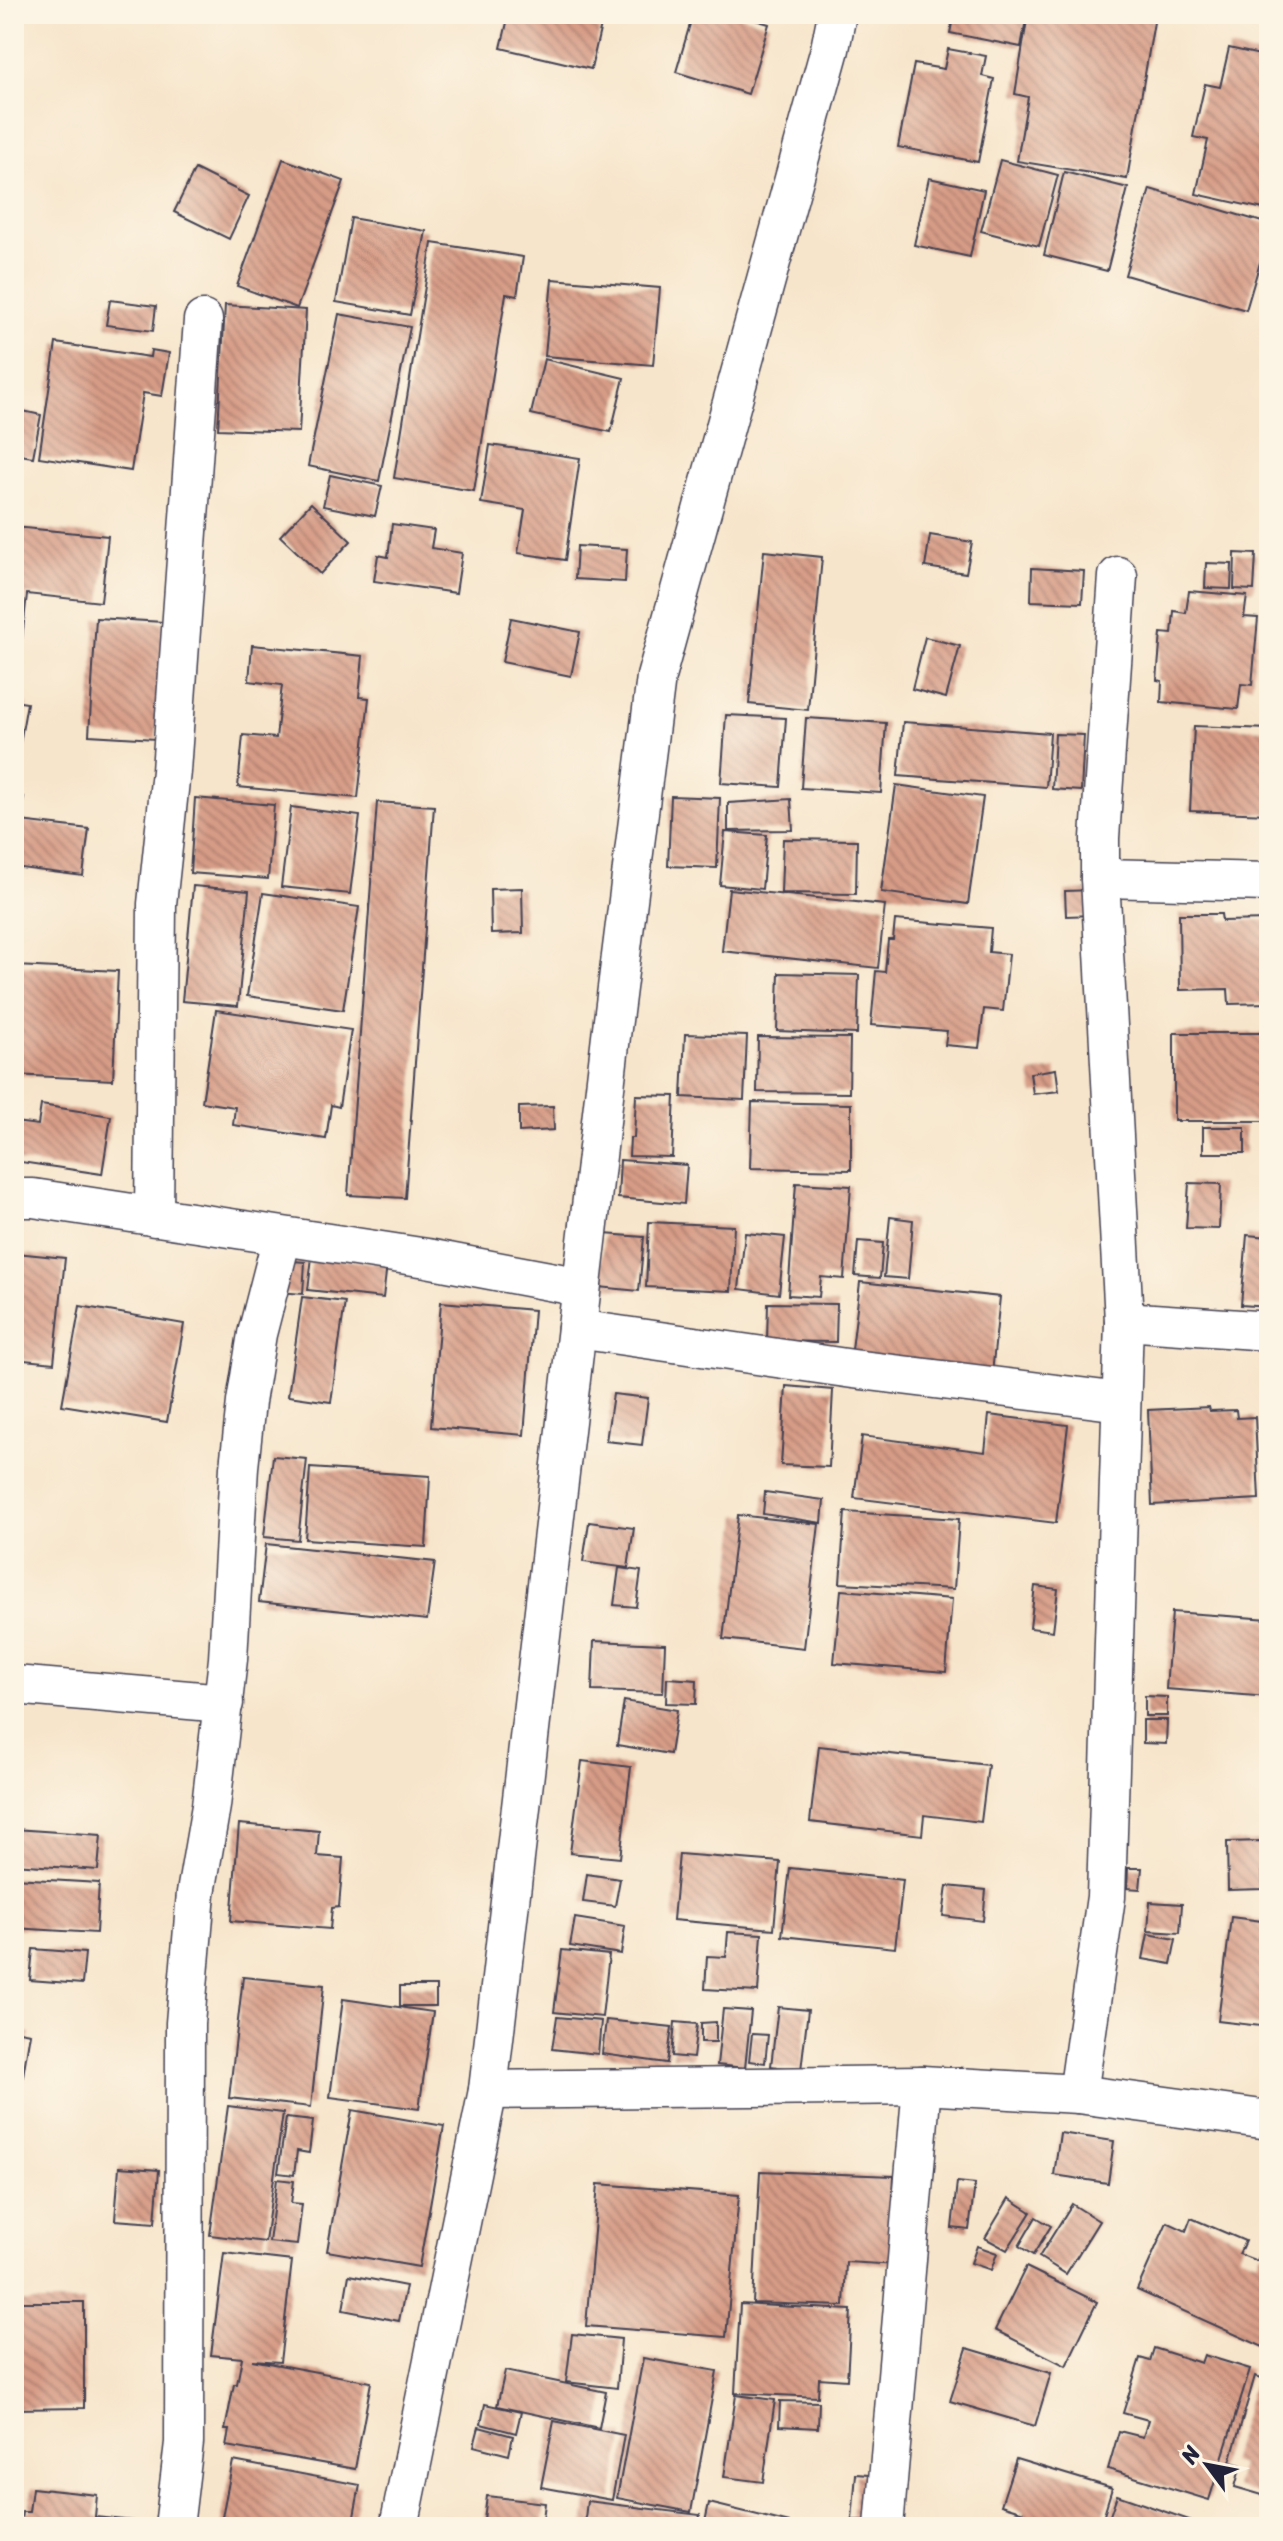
<svg xmlns="http://www.w3.org/2000/svg" width="1283" height="2541" viewBox="0 0 1283 2541" font-family="Sriracha,sans-serif">
<style>
.building{fill:url(#building-back-hatch)}
.lines{fill:none;stroke-linecap:round;stroke-linejoin:round}
.minor-casing{stroke:#423f51;stroke-width:41}
.minor{stroke:#fff;stroke-width:38}
</style>
<defs>
<pattern id="building-back-hatch" width="6" height="6" patternUnits="userSpaceOnUse" patternTransform="scale(2)"><rect width="6" height="6" fill="#d79c86"/><path d="M-1 5l2 2M0 0l6 6M5-1l2 2" fill="none" stroke="#ae7f6f"/></pattern>
</defs>
<rect width="100%" height="100%" fill="#fcf5e5"/>
<filter id="ink" filterUnits="userSpaceOnUse"><feTurbulence type="fractalNoise" baseFrequency=".0125" numOctaves="2"/><feDisplacementMap in="SourceGraphic" scale="16" xChannelSelector="R" yChannelSelector="G"/><feConvolveMatrix kernelMatrix="1 2 1 2 8 2 1 2 1" color-interpolation-filters="sRGB"/></filter>
<filter id="wash" filterUnits="userSpaceOnUse"><feTurbulence type="fractalNoise" baseFrequency=".006" numOctaves="4" result="noise"/><feDisplacementMap in="SourceGraphic" scale="32" xChannelSelector="R" yChannelSelector="G"/><feGaussianBlur stdDeviation="1.8" result="paint"/><feColorMatrix in="noise" values="0 0 0 0 0 0 0 0 0 0 0 0 0 0 0 0 0 1.4 0 .05"/><feComposite in="paint" operator="in"/></filter>
<g filter="url(#wash)">
<rect width="100%" height="100%" fill="#f7e5cb"/>
<g id="blocks">
<g class="building">
<path d="M509 14H568L598 21 580 14H609L606 22 602 21 591 69 501 48Z"/>
<path d="M693 14H735L769 24 748 94 676 72Z"/>
<path d="M954 14H1027L1021 47 950 33Z"/>
<path d="M1028 14H1140L1155 16 1127 179 1017 161 1028 97 1015 94Z"/>
<path d="M1229 48 1269 57 1268 210 1196 194 1208 140 1193 137 1205 84 1220 87Z"/>
<path d="M948 49 986 56 982 76 994 79 978 162 898 147 914 64 944 69Z"/>
<path d="M283 159 344 181 297 308 237 286Z"/>
<path d="M1000 160 1058 175 1039 246 981 231Z"/>
<path d="M195 169 249 196 229 239 174 212Z"/>
<path d="M1064 172 1128 188 1107 271 1044 255Z"/>
<path d="M929 178 984 190 970 257 914 245Z"/>
<path d="M1150 189 1269 224V232L1246 310 1125 275Z"/>
<path d="M351 218 426 231 410 315 336 302Z"/>
<path d="M432 243 523 257 517 296 506 294 474 491 394 478Z"/>
<path d="M552 279 660 288 653 365 545 356Z"/>
<path d="M110 300 156 306 153 331 106 325Z"/>
<path d="M225 305 306 310 299 432 218 429Z"/>
<path d="M339 314 410 327 379 481 308 466Z"/>
<path d="M56 343 150 357 151 350 169 353 162 396 143 393 131 471 39 457Z"/>
<path d="M544 359 624 378 611 432 531 414Z"/>
<path d="M14 409 41 415 33 457 14 454Z"/>
<path d="M490 445 580 458 565 560 518 553 525 510 481 503Z"/>
<path d="M330 475 382 486 375 516 323 506Z"/>
<path d="M311 503 351 541 320 574 280 536Z"/>
<path d="M392 524 434 530 431 548 462 553 456 593 374 581 378 555 388 557Z"/>
<path d="M14 527 108 536 101 602 27 594 16 693H14Z"/>
<path d="M930 535 972 542 966 573 925 567Z"/>
<path d="M577 546 627 549 625 582 575 579Z"/>
<path d="M764 551 822 557 808 710 749 704Z"/>
<path d="M1235 553 1256 554 1254 590 1234 589Z"/>
<path d="M1206 563 1232 564 1231 589 1205 588Z"/>
<path d="M1032 568 1084 571 1082 603 1031 601Z"/>
<path d="M1189 591 1247 596 1244 617 1258 618 1252 685 1241 684 1238 709 1161 702 1162 681 1157 680 1161 633 1172 634 1174 611 1186 613Z"/>
<path d="M96 618 163 622 156 739 89 735Z"/>
<path d="M511 618 580 632 571 676 502 662Z"/>
<path d="M925 637 960 646 946 698 912 689Z"/>
<path d="M252 645 363 656 359 697 369 698 358 798 238 787 243 735 276 738 282 685 249 681Z"/>
<path d="M14 701 27 703 16 766H14Z"/>
<path d="M726 715 786 718 781 787 721 783Z"/>
<path d="M806 718 886 723 881 793 801 788Z"/>
<path d="M903 722 1050 733 1046 787 898 776Z"/>
<path d="M1194 726 1269 729V814L1190 811Z"/>
<path d="M1055 734 1084 735 1081 791 1052 789Z"/>
<path d="M896 785 983 797 968 904 881 892Z"/>
<path d="M14 796 24 797 20 821 89 829 83 876 14 867Z"/>
<path d="M671 796 720 798 717 868 668 866Z"/>
<path d="M195 798 274 805 268 879 190 873Z"/>
<path d="M791 799 793 830 728 831V803Z"/>
<path d="M377 802 434 806 405 1198 348 1195Z"/>
<path d="M291 807 360 816 350 894 281 887Z"/>
<path d="M725 832 767 835 762 889 720 885Z"/>
<path d="M783 839 857 840 856 894 781 893Z"/>
<path d="M193 886 249 891 238 1006 182 1001Z"/>
<path d="M522 888 523 933 491 934 490 889Z"/>
<path d="M729 889 885 905 878 968 722 951Z"/>
<path d="M1093 890V915L1066 916 1065 891Z"/>
<path d="M263 893 359 907 343 1010 247 996Z"/>
<path d="M1179 914H1221L1222 921 1269 920V1003L1229 1004 1228 989 1180 990Z"/>
<path d="M895 920 991 928 989 952 1009 954 1003 1011 984 1009 979 1048 945 1045 947 1031 871 1025 876 971 885 972 888 940H893Z"/>
<path d="M16 966 118 971 113 1080 14 1075Z"/>
<path d="M779 973 859 975 857 1034 777 1031Z"/>
<path d="M216 1010 351 1030 339 1107 331 1105 326 1139 233 1125 235 1107 202 1102Z"/>
<rect x="1174" y="1033" width="95" height="88"/>
<path d="M685 1034 747 1036 744 1100 682 1097Z"/>
<path d="M758 1037 850 1038 849 1093 757 1092Z"/>
<path d="M1056 1069 1059 1091 1033 1094 1030 1073Z"/>
<path d="M636 1095 675 1096 672 1157 629 1156 630 1138H634Z"/>
<path d="M752 1102 851 1104V1170L750 1168Z"/>
<path d="M41 1105 111 1116 102 1174 14 1161V1122L38 1125Z"/>
<path d="M553 1106 554 1130 519 1132V1107Z"/>
<rect x="1203" y="1127" width="42" height="26"/>
<path d="M620 1160 687 1165 684 1204 618 1198Z"/>
<path d="M796 1183 851 1186 844 1279 821 1277 819 1297 788 1295Z"/>
<path d="M1189 1183 1221 1184 1219 1229 1186 1228Z"/>
<path d="M890 1217 913 1220 908 1279 884 1277Z"/>
<path d="M649 1222 734 1226 731 1291 646 1287Z"/>
<path d="M745 1233 785 1237 779 1294 739 1289Z"/>
<path d="M604 1234 644 1237 639 1291 599 1287Z"/>
<path d="M1247 1235 1269 1237V1307L1241 1305Z"/>
<path d="M858 1241 883 1243 880 1278 855 1276Z"/>
<path d="M16 1253 65 1258 54 1363 14 1359Z"/>
<path d="M312 1257 387 1264 383 1298 308 1290Z"/>
<path d="M280 1260 305 1262 303 1294 279 1292Z"/>
<path d="M860 1282 1000 1297 992 1373 851 1358Z"/>
<path d="M302 1297 345 1302 331 1402 288 1396Z"/>
<path d="M441 1302 534 1310 524 1435 431 1427Z"/>
<path d="M768 1303 837 1304 836 1342 767 1341Z"/>
<path d="M80 1306 184 1324 167 1422 62 1405Z"/>
<path d="M786 1386 833 1390 829 1467 781 1465Z"/>
<path d="M613 1394 648 1398 642 1445 606 1441Z"/>
<path d="M1209 1407 1210 1411 1236 1410 1237 1418 1255 1417 1259 1499 1152 1505 1148 1410Z"/>
<path d="M989 1415 1068 1425 1056 1523 854 1498 862 1436 985 1452Z"/>
<path d="M1269 1423V1457H1267L1264 1424Z"/>
<path d="M273 1456 307 1459 298 1540 264 1537Z"/>
<path d="M310 1468 430 1476 426 1547 305 1539Z"/>
<path d="M765 1492 824 1500 822 1523 763 1514Z"/>
<path d="M845 1512 959 1519 954 1589 840 1583Z"/>
<path d="M738 1515 819 1524 804 1648 723 1639Z"/>
<path d="M589 1522 634 1528 628 1568 583 1562Z"/>
<path d="M266 1544 435 1562 427 1620 259 1602Z"/>
<path d="M619 1568 641 1571 636 1607 614 1605Z"/>
<path d="M1035 1586 1058 1589 1053 1631 1030 1628Z"/>
<path d="M841 1590 952 1599 946 1672 834 1663Z"/>
<path d="M1172 1612 1269 1619V1697L1166 1689Z"/>
<path d="M594 1641 665 1644 663 1693 592 1691Z"/>
<path d="M667 1678 697 1680 696 1704 666 1703Z"/>
<path d="M1145 1696 1167 1697V1716H1145Z"/>
<path d="M624 1701 677 1710 670 1754 617 1745Z"/>
<path d="M1143 1720H1167L1166 1744 1143 1743Z"/>
<path d="M819 1746 988 1765 981 1822 924 1815 922 1835 810 1822Z"/>
<path d="M1267 1760H1269V1830L1262 1829Z"/>
<path d="M582 1761 631 1767 620 1858 570 1853Z"/>
<path d="M239 1824 319 1831 317 1856 343 1858 339 1907 332 1908 330 1929 231 1921Z"/>
<path d="M14 1829 101 1835 98 1870 14 1864Z"/>
<path d="M1262 1841 1263 1889 1228 1890 1227 1842Z"/>
<path d="M679 1854 780 1862 774 1929 673 1920Z"/>
<path d="M790 1868 903 1880 895 1948 782 1936Z"/>
<path d="M1128 1868H1142L1140 1889 1127 1888Z"/>
<path d="M587 1874 620 1879 615 1906 583 1902Z"/>
<path d="M14 1878 99 1883 96 1933 14 1928Z"/>
<path d="M947 1886 986 1890 983 1921 943 1916Z"/>
<path d="M1150 1902 1182 1904 1180 1933 1148 1931Z"/>
<path d="M1231 1917 1269 1922V2027L1218 2021Z"/>
<path d="M575 1918 625 1926 621 1954 570 1946Z"/>
<path d="M728 1932 762 1934 758 1992 705 1989 707 1956 726 1957Z"/>
<path d="M1148 1934 1176 1939 1171 1964 1143 1959Z"/>
<path d="M33 1949 85 1953 82 1984 30 1980Z"/>
<path d="M562 1950 609 1955 602 2017 554 2012Z"/>
<path d="M243 1977 324 1985 311 2107 229 2098Z"/>
<rect x="400" y="1986" width="36" height="20"/>
<path d="M343 1999 433 2012 419 2109 330 2097Z"/>
<path d="M778 2007 808 2010 801 2070 771 2066Z"/>
<path d="M723 2009 751 2011 745 2068 717 2065Z"/>
<path d="M557 2017 601 2021 598 2054 552 2049Z"/>
<path d="M606 2020 672 2027 667 2063 602 2054Z"/>
<path d="M675 2022 697 2024 693 2058 672 2056Z"/>
<path d="M716 2022V2042H701V2023Z"/>
<path d="M14 2030 30 2033 16 2118H14Z"/>
<path d="M752 2034 768 2035 765 2063 749 2061Z"/>
<path d="M228 2106 283 2113 265 2242 210 2235Z"/>
<path d="M352 2110 444 2126 419 2267 327 2251Z"/>
<path d="M286 2118 313 2121 309 2153 297 2151 294 2175 278 2173Z"/>
<path d="M1060 2133 1114 2141 1108 2183 1054 2175Z"/>
<path d="M119 2167 159 2170 155 2223 115 2220Z"/>
<path d="M760 2171 894 2176 893 2197H901L898 2265 846 2262 844 2306 753 2303Z"/>
<path d="M277 2179 294 2181 291 2203 302 2204 297 2245 269 2242Z"/>
<path d="M957 2182 975 2184 969 2230 952 2228Z"/>
<path d="M598 2184 739 2195 726 2337 586 2326Z"/>
<path d="M1009 2198 1031 2212 1007 2250 985 2238Z"/>
<path d="M1072 2204 1099 2221 1066 2274 1039 2257Z"/>
<path d="M1036 2217 1051 2226 1033 2255 1019 2246Z"/>
<path d="M1191 2218 1245 2241 1239 2254 1257 2261 1261 2252 1269 2256V2334L1263 2347 1137 2290 1167 2222 1186 2231Z"/>
<path d="M977 2246 997 2253 991 2270 971 2263Z"/>
<path d="M224 2253 292 2261 280 2362 252 2360 371 2382 355 2469 226 2446 229 2430H225L234 2384H237L242 2358 211 2355Z"/>
<path d="M1026 2267 1097 2302 1066 2366 995 2330Z"/>
<path d="M349 2275 406 2286 399 2321 343 2310Z"/>
<path d="M14 2302H84V2408L14 2409Z"/>
<path d="M740 2304 851 2310 847 2380 819 2378 818 2397 735 2393Z"/>
<path d="M572 2334 621 2339 617 2388 566 2382Z"/>
<path d="M967 2348 1051 2373 1035 2426 950 2401Z"/>
<path d="M1154 2348 1201 2363 1204 2355 1250 2369 1209 2500 1108 2469 1119 2431 1143 2437 1148 2420 1123 2413 1140 2358 1150 2361Z"/>
<path d="M643 2358 717 2371 691 2512 617 2498Z"/>
<path d="M505 2371 606 2392 599 2428 497 2406Z"/>
<path d="M1255 2376 1269 2380V2497L1235 2487 1241 2465 1230 2462Z"/>
<path d="M736 2395 775 2400 763 2482 724 2477Z"/>
<path d="M780 2401 819 2402 818 2428 779 2426Z"/>
<path d="M485 2404 521 2412 516 2433 481 2424Z"/>
<path d="M554 2421 624 2435 612 2500 541 2487Z"/>
<path d="M479 2427 513 2436 509 2455 474 2446Z"/>
<path d="M1016 2459 1112 2488 1100 2527H1019L1024 2512 1001 2505Z"/>
<path d="M233 2461 360 2485 352 2527H220Z"/>
<path d="M856 2474 882 2476 879 2521 852 2520Z"/>
<path d="M32 2488 97 2495 95 2517 162 2524V2527H20L22 2512H29Z"/>
<path d="M1117 2495 1198 2523 1196 2527H1106Z"/>
<path d="M487 2496 545 2503 542 2527H483Z"/>
<path d="M587 2501 700 2515 698 2527H584Z"/>
<path d="M709 2503 802 2526V2527H704Z"/>
<path d="M849 2521 875 2525V2527H848Z"/>
</g>
</g>
</g>
<g filter="url(#ink)">
<use href="#blocks" fill-opacity="0" stroke="#423f51" stroke-width="2"/>
<g class="lines">
<g class="minor-casing">
<g id="minor">
<path d="M1100 878 1269 882"/>
<path d="M14 1198H33L427 1258 581 1287"/>
<path d="M154 1217 157 904 171 771 203 320"/>
<path d="M1124 1321 1269 1331"/>
<path d="M577 1329 853 1369 1121 1402"/>
<path d="M14 1685 224 1703"/>
<path d="M488 2090 922 2085 1078 2094 1269 2120"/>
<path d="M1078 2094 1106 1897 1124 1321 1100 878V838L1118 576"/>
<path d="M174 2527 184 2443 185 2023 196 1893 211 1806 228 1659 239 1467 246 1402 257 1334 282 1237"/>
<path d="M399 2527 488 2090 611 1036 656 677 830 49 837 14"/>
<path d="M884 2527 922 2085"/>
</g>
</g>
<use href="#minor" class="minor"/>
</g>
</g>
<rect width="1283" height="2541" fill="none" stroke="#fcf5e5" stroke-width="48"/>
<g transform="translate(1207 2465) rotate(302)" stroke="#fcf5e5" stroke-width="6" paint-order="stroke">
<path d="M0-6L14 30L0 20L-14 30Z" fill="#22223b"/>
<text y="-12" font-size="22" font-weight="bold" text-anchor="middle" fill="#22223b">N</text>
</g>
</svg>
